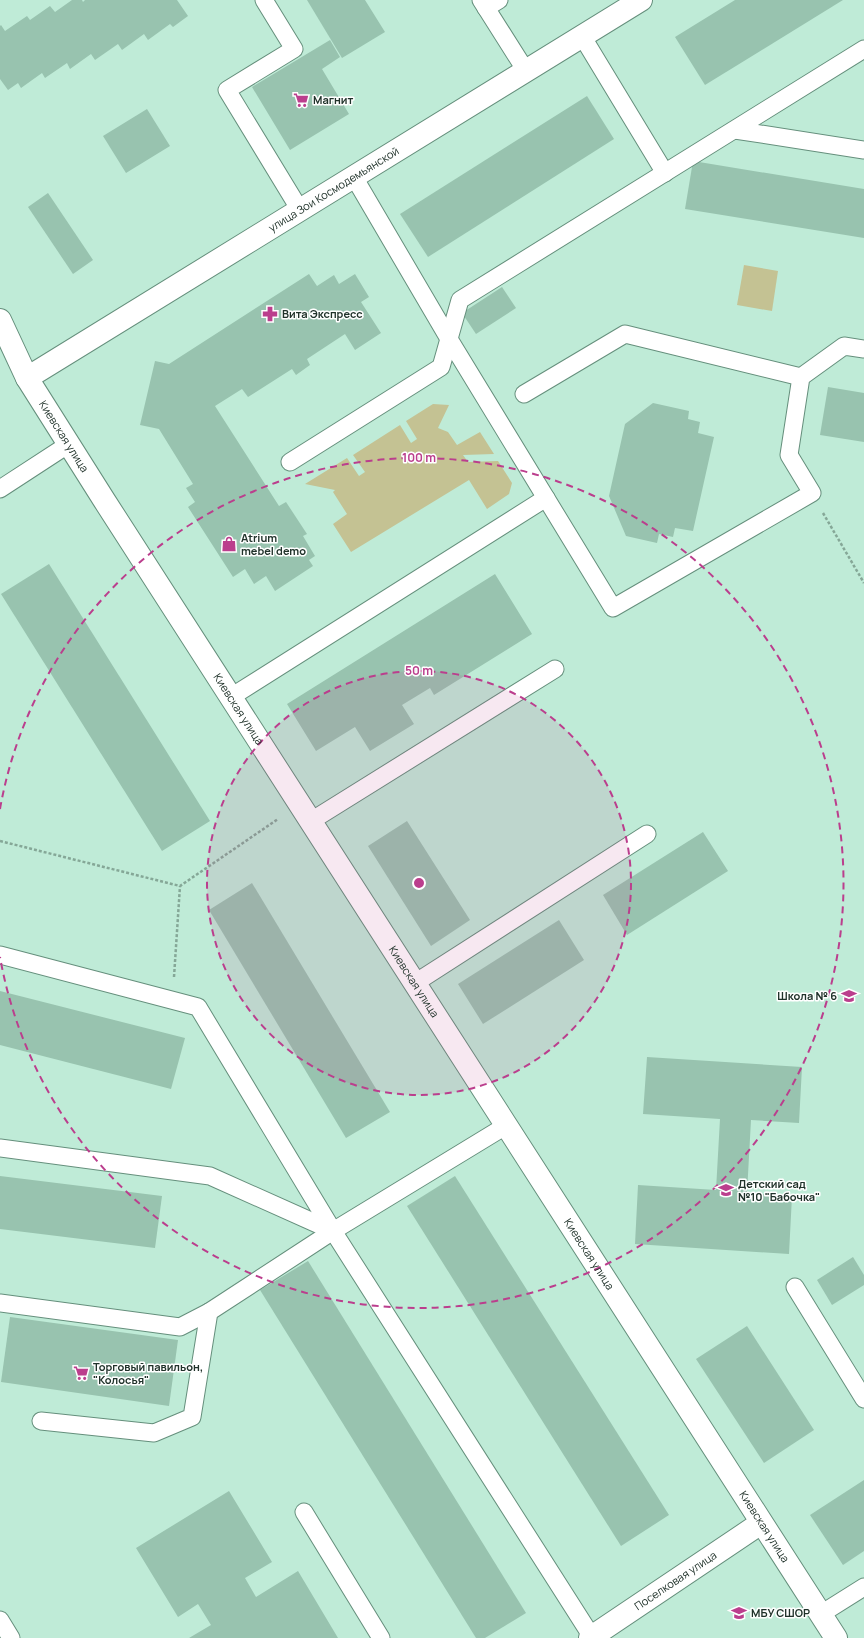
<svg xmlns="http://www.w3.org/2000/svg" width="864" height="1638" viewBox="0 0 864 1638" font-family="Manrope,sans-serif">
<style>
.green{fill:#c4c293}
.building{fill:#98c3af}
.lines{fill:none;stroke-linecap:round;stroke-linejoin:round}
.lane-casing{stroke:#658f7c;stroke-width:19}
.street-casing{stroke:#658f7c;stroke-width:24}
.secondary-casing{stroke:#658f7c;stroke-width:24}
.path{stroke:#85a797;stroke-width:2.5;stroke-dasharray:3 2;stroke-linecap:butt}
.lane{stroke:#fff;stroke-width:17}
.street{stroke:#fff;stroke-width:22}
.secondary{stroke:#fff;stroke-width:22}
.ring{fill:none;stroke:#bb3e8d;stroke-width:2;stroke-dasharray:7 5}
.labels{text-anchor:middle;stroke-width:3;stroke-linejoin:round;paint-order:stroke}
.poi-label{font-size:11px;font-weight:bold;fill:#20322a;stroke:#fff;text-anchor:start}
.street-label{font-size:11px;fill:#20322a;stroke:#fff}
.centre{fill:#bb3e8d;stroke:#fff;stroke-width:2}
.ring-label{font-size:12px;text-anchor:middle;font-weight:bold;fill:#bb3e8d;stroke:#fff;stroke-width:3;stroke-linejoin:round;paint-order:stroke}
</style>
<rect width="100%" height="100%" fill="#bfebd7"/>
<g class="green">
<path d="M744 265 778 271 772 311 737 305Z"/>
<path d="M433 404 449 405 438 428 448 432 457 445 480 432 494 454 463 455 468 462 498 461 512 483 509 494 487 509 469 480 351 552 333 524 347 514 333 492 335 490 305 484 347 458 359 476 365 472 353 455 400 425 411 443 417 439 406 421Z"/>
</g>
<g class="building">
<path d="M72 0H82L83 2 85 0H177L188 16 173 27 170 24 148 40 144 34 122 50 118 44 95 60 91 54 70 69 67 63 45 78 42 73 21 88 18 83 8 90 0 79V26L1 25 5 31 27 16 30 20 50 6 55 12Z"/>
<path d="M307 0H365L385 32 342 58Z"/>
<path d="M735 0H843L705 85 675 37Z"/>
<path d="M330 40 340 57 322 69 349 114 290 150 252 87Z"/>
<path d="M587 96 614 139 428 257 400 214Z"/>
<path d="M147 109 170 146 126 173 103 136Z"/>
<path d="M693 161 864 189V238L685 209Z"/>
<path d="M48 193 93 260 73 274 28 207Z"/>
<path d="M309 274 317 286 334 275 339 284 355 274 369 297 361 302 381 333 355 350 345 334 307 359 310 365 296 375 292 369 248 397 242 389 215 406 279 506 286 502 307 534 303 536 315 556 309 560 313 566 275 591 266 576 254 584 245 569 233 577 188 507 195 502 186 488 193 484 159 429 140 425 155 361 169 364Z"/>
<path d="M502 287 516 308 476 334 462 313Z"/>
<path d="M828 387 864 393V442L820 435Z"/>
<path d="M653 403 689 411 688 419 700 422 698 433 714 437 693 531 675 528 673 537 659 534 657 543 626 536 609 496 625 424Z"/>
<path d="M49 564 210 821 162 851 1 594Z"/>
<path d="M495 574 532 634 434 695 430 688 402 705 414 724 370 751 355 727 316 751 287 704Z"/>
<path d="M407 821 470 920 431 946 368 846Z"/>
<path d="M703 832 728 871 627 935 603 895Z"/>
<path d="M252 883 390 1112 346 1138 209 910Z"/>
<path d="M559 920 584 960 483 1024 458 984Z"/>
<path d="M0 991 185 1038 171 1089 0 1045Z"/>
<path d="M647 1057 802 1067 799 1123 751 1120 747 1193 792 1196 789 1254 635 1244 638 1185 716 1190 720 1119 643 1114Z"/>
<path d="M0 1176 162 1196 155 1248 0 1229Z"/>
<path d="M455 1176 669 1515 621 1546 407 1206Z"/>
<path d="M853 1257 864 1275V1285L832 1305 817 1280Z"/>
<path d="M308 1261 526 1613 485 1638H476L260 1290Z"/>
<path d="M10 1317 178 1340 169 1406 1 1382Z"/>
<path d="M747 1326 814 1430 764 1463 696 1359Z"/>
<path d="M864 1480V1551L843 1565 810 1515Z"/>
<path d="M229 1491 272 1562 245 1578 256 1597 298 1571 338 1638H189L211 1625 198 1604 178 1617 136 1548Z"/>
</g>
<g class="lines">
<g class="lane-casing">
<g id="lane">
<path d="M264 0 294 49 227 90 300 210"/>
<path d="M481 0 526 71"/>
<path d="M486 8 499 0"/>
<path d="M582 36 665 173"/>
<path d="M735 130 864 150"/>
<path d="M354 177 449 339 613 608 812 493 789 455 801 377 844 346 864 349"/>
<path d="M524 394 625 334 801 377"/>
<path d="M290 462 441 367 460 300 864 49"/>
<path d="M0 489 69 444"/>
<path d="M231 697 546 498"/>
<path d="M311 821 555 669"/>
<path d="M0 955 198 1007 333 1231 592 1637"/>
<path d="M415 983 647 834"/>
<path d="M0 1148 210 1176 333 1231"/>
<path d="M795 1287 864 1399"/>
<path d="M0 1303 180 1327 209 1312"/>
<path d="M41 1421 154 1433 192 1417 209 1312 333 1231 507 1125"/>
<path d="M304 1512 381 1638"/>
<path d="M821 1614 864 1587"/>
<path d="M0 1620 11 1638"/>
</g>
</g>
<g class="street-casing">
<g id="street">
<path id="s1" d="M27 378 641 0"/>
<path id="s2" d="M590 1638 761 1523"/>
</g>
</g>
<g class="secondary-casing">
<g id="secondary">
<path id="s3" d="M0 320 27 378 104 500 836 1638"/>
</g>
</g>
<g class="path">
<path d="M823 513 864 583"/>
<path d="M0 841 180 886 278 819"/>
<path d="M174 977 180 886"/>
</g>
<use href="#lane" class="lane"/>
<use href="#street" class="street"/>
<use href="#secondary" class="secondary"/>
</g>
<circle cx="419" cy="883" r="212" fill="#bb3e8d" fill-opacity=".12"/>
<g class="ring">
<circle cx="419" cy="883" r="212"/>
<path d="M0 809A425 425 0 1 1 0 957"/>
</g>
<defs>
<g id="supermarket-bare" transform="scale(1.2)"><path d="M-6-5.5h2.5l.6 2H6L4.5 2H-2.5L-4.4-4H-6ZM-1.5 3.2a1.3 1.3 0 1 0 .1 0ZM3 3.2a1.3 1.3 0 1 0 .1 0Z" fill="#bb3e8d" stroke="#fff" stroke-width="2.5" paint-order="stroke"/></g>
<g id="pharmacy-bare" transform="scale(1.2)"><path d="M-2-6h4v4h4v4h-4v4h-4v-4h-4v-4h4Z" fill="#bb3e8d" stroke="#fff" stroke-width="2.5" paint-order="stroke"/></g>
<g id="shop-bare" transform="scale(1.2)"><path d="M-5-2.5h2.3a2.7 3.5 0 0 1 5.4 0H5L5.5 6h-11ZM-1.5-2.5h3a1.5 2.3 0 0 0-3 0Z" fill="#bb3e8d" stroke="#fff" stroke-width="2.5" paint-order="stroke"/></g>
<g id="school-bare" transform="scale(1.2)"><path d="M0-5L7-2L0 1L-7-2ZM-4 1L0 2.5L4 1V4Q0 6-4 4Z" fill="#bb3e8d" stroke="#fff" stroke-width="2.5" paint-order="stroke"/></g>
</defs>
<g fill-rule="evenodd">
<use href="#supermarket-bare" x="301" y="100"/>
<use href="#pharmacy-bare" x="270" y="314"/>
<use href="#shop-bare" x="229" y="544"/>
<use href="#school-bare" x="849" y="996"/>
<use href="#school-bare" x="726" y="1190"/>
<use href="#supermarket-bare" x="81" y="1373"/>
<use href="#school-bare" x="739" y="1613"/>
</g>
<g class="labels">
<g class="poi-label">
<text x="313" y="104">Магнит</text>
<text x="282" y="318">Вита Экспресс</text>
<text x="241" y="542">Atrium<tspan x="241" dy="13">mebel demo</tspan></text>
<text x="837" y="1000" text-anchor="end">Школа № 6</text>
<text x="738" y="1188">Детский сад<tspan x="738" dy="13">№10 "Бабочка"</tspan></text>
<text x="93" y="1371">Торговый павильон,<tspan x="93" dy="13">"Колосья"</tspan></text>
<text x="751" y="1617">МБУ СШОР</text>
</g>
<g class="street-label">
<text dy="4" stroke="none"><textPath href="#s1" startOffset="360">улица Зои Космодемьянской</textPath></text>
<text dy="4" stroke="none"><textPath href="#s3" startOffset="133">Киевская улица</textPath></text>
<text dy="4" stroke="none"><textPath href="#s3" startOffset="457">Киевская улица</textPath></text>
<text dy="4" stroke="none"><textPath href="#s3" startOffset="781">Киевская улица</textPath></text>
<text dy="4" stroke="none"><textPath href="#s3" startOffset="1105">Киевская улица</textPath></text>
<text dy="4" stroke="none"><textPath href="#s3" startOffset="1429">Киевская улица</textPath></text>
<text dy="4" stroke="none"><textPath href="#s2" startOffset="103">Поселковая улица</textPath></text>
</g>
</g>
<circle cx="419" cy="883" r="6" class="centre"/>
<g class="ring-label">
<text x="419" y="462">100 m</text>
<text x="419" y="675">50 m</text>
</g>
</svg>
